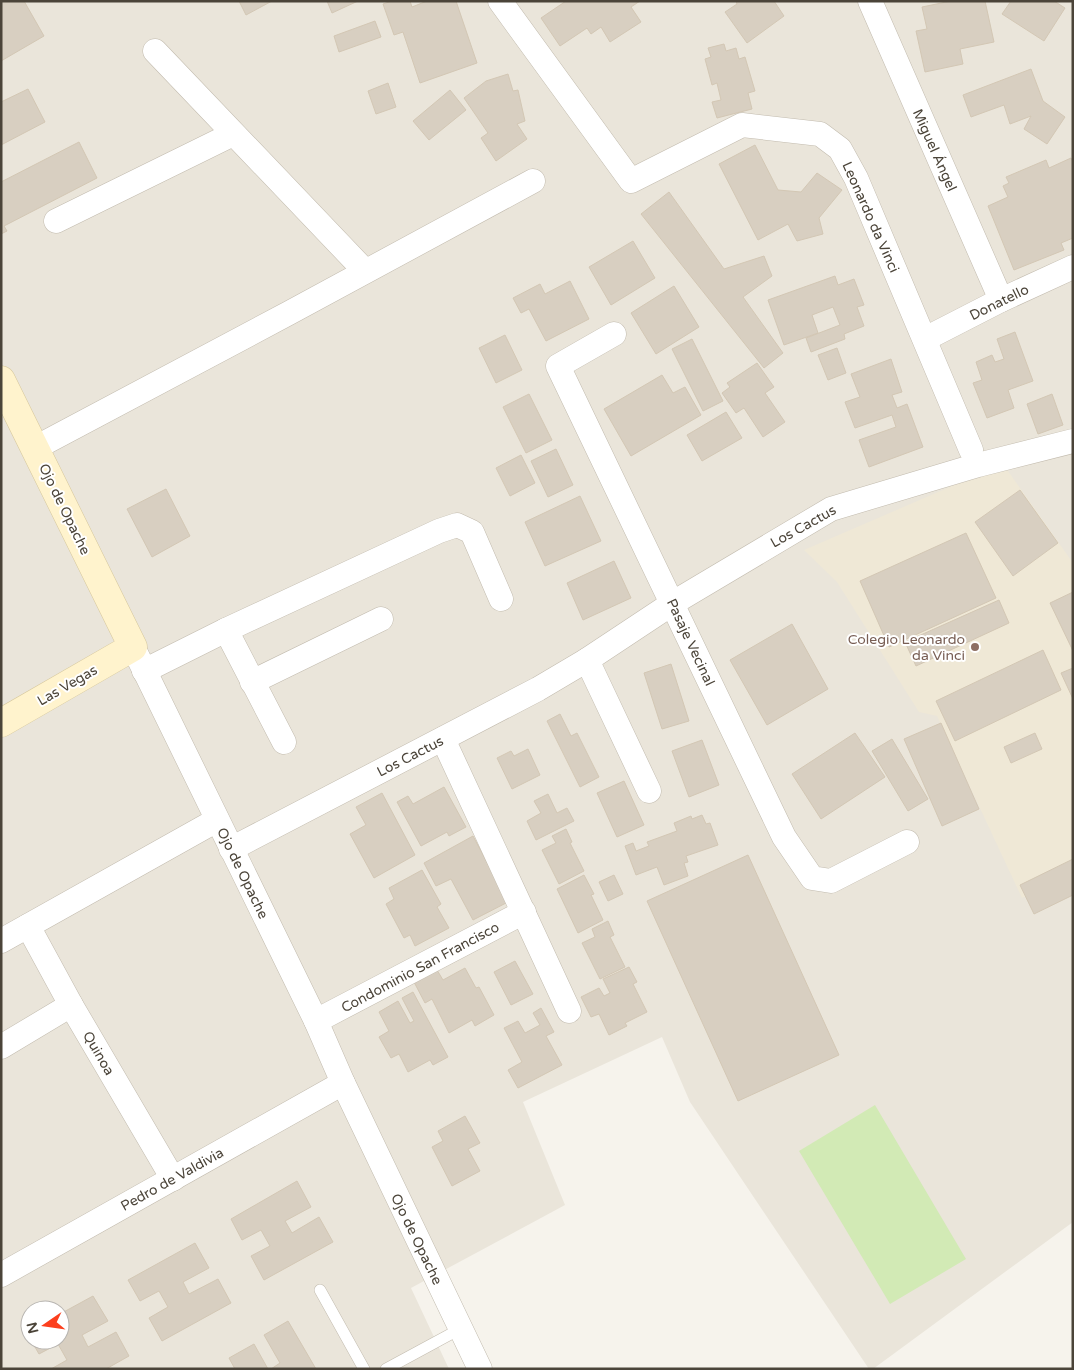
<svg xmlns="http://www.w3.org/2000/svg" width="1074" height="1370" viewBox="0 0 1074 1370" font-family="'Varela Round',sans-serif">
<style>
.residential{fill:#eae5da;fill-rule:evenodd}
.education{fill:#efe8d6}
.green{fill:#d2eab5}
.building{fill:#d8cfc1;stroke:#d3c7b4}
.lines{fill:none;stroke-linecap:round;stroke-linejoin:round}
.service-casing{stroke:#c2bbae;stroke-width:12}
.minor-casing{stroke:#c2bbae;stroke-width:25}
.secondary-casing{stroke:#d6c79b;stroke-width:29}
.service{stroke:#fff;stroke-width:11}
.minor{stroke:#fff;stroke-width:24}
.secondary{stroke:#fff3cd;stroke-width:28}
.education-dot{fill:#8d6e63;stroke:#fff;stroke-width:2}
.labels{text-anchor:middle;stroke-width:4;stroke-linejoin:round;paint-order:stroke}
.street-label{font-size:14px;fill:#4b4439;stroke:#fff}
.education-label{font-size:14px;fill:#785e54;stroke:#fff;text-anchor:end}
</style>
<rect width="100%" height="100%" fill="#f6f3ec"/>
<path class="residential" d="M1 1H1073V1222L873 1369H869L690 1102 662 1037 523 1102 565 1205 411 1288 449 1369H1ZM30 1310H60V1340H30Z"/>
<path class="education" d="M1003 464 1073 563V874L1022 898 937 716 919 712 837 582 804 550Z"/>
<path class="green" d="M875 1105 966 1259 890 1304 799 1151Z"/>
<g class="building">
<path d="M1 1H24L44 36 1 61Z"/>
<path d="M239 1H272L246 15Z"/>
<path d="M327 1H358L332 13Z"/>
<path d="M392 1H410L412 7 427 1H456L477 63 420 83 403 32 394 35 383 4Z"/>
<path d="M566 1H640L631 7 641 22 610 42 601 27 591 34 587 28 560 46 541 18Z"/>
<path d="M736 1H774L784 16 747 43 725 12 737 4Z"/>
<path d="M951 1H985L994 42 960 49 963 64 925 72 916 31 927 29 922 7Z"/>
<path d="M1011 1H1054L1065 8 1044 41 1002 14Z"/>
<path d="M375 21 381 37 339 52 334 36Z"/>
<path d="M724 44 726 51 736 48 739 59 745 57 755 91 748 93 752 109 717 118 712 102 721 100 717 83 712 85 705 59 711 57 708 48Z"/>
<path d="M1031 69 1043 101 1065 117 1047 144 1024 129 1031 116 1010 124 1004 105 971 117 963 95Z"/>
<path d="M508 74 513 91 518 90 525 121 517 124 527 139 496 161 481 138 488 133 464 98 486 81Z"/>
<path d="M388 83 396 107 376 114 368 91Z"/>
<path d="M28 89 45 122 1 145V102Z"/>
<path d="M450 90 466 110 429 140 413 121Z"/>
<path d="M79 142 97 178 4 226 7 231 1 234V182Z"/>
<path d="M755 145 778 190 801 192 817 173 842 190 819 218 823 234 797 241 788 224 758 240 719 164Z"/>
<path d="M1071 158 1073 162V238L1061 243 1064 250 1014 270 988 206 1008 197 1003 186 1009 183 1006 177 1046 160 1049 168Z"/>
<path d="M669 192 724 269 764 256 772 276 743 297 783 353 764 368 641 214Z"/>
<path d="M633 241 655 278 611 305 589 267Z"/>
<path d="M835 276 838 285 854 279 864 305 857 307 864 326 844 334 845 339 811 352 806 338 840 325 833 307 812 315 818 333 784 345 768 300Z"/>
<path d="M570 281 589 319 546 341 529 309 521 313 513 298 540 284 545 294Z"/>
<path d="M674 286 699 327 656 354 631 313Z"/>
<path d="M1015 332 1033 381 1008 390 1014 408 987 418 973 383 982 380 976 362 992 355 995 362 1004 359 997 339Z"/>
<path d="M505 335 522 370 496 383 479 348Z"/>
<path d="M692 339 723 401 703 411 672 349Z"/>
<path d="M837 348 846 373 828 380 818 355Z"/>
<path d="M891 359 902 392 892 395 897 408 907 404 923 447 869 467 859 440 896 427 892 415 855 428 845 402 860 397 851 374Z"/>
<path d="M757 363 774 387 765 393 785 422 763 437 744 408 736 413 722 393 730 387 727 383Z"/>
<path d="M662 375 673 393 685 387 701 415 631 456 604 409Z"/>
<path d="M529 394 552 440 526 453 503 407Z"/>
<path d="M1052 394 1063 425 1038 434 1027 404Z"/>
<path d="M726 412 742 438 702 461 687 435Z"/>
<path d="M556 449 573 485 548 497 531 461Z"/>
<path d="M521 455 535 483 510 496 496 468Z"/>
<path d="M166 489 190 536 152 557 127 509Z"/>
<path d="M1020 490 1058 543 1013 576 975 522Z"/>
<path d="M580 496 601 541 545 566 525 522Z"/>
<path d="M966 533 996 598 889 647 860 581Z"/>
<path d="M614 561 631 598 583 620 567 583Z"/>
<path d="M1073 592V651L1050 603Z"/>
<path d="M999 600 1009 623 916 666 905 642Z"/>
<path d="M792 624 828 689 767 725 730 660Z"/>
<path d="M1043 650 1061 690 955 741 936 701Z"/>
<path d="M671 664 689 721 662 729 644 673Z"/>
<path d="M1073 668V699L1061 673Z"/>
<path d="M560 714 571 736 577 733 599 777 580 787 547 721Z"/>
<path d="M941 723 979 809 942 826 904 739Z"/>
<path d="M855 733 885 777 821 819 792 774Z"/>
<path d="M1035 733 1042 749 1011 763 1004 747Z"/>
<path d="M892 739 928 799 908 811 872 751Z"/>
<path d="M702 740 719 785 689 797 672 751Z"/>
<path d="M528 749 540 775 512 789 497 758 511 751 514 756Z"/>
<path d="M624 781 644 825 617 837 597 793Z"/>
<path d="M444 787 466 827 449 836 447 832 421 846 397 802 408 796 413 804Z"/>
<path d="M382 793 415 855 374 878 350 834 366 825 356 807Z"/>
<path d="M548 794 557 813 567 808 574 821 536 840 527 821 541 813 534 801Z"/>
<path d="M702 815 706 824 710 823 718 845 686 856 688 862 684 863 688 876 664 885 657 867 636 875 625 846 633 843 636 851 649 846 647 842 677 831 674 823 691 816 692 819Z"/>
<path d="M566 829 572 842 570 843 584 871 559 884 542 850 556 843 552 836Z"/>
<path d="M473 836 508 902 473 920 451 879 436 886 424 863Z"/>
<path d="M748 855 839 1055 738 1101 647 901Z"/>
<path d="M1073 859V895L1034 914 1020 885Z"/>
<path d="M422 870 441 904 437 907 449 928 415 946 410 935 404 938 386 904 394 899 389 888Z"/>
<path d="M584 875 594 894 591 895 603 920 578 933 557 889Z"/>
<path d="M614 875 623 894 608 901 599 882Z"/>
<path d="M608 921 614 935 610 937 625 967 600 979 582 943 595 937 592 929Z"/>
<path d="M515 961 533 994 511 1005 494 972Z"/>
<path d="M629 967 637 982 633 984 647 1012 625 1023 627 1026 609 1035 599 1014 591 1017 581 997 599 988 604 996 610 993 603 979Z"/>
<path d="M465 968 476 988 479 987 494 1015 475 1026 472 1020 449 1033 432 999 425 1003 414 982 437 970 443 980Z"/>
<path d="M413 992 448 1057 433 1065 430 1060 408 1072 399 1054 391 1058 379 1037 389 1031 379 1012 398 1001 410 1023 414 1021 402 998Z"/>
<path d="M541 1008 554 1032 546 1036 562 1065 518 1088 508 1070 522 1062 504 1028 518 1021 525 1033 540 1025 533 1013Z"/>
<path d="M465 1116 480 1143 468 1149 480 1171 452 1186 432 1147 443 1141 438 1131Z"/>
<path d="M297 1181 311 1207 285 1221 292 1233 319 1217 333 1242 264 1280 251 1256 270 1246 261 1230 242 1240 231 1219Z"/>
<path d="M195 1243 209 1268 183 1282 189 1294 218 1279 231 1303 162 1341 149 1318 168 1307 159 1291 140 1301 128 1280Z"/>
<path d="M93 1296 108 1321 82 1335 88 1347 116 1332 129 1356 106 1369H51L67 1360 58 1344 39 1354 31 1340H60V1314Z"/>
<path d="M288 1321 316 1369H271L280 1363 264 1335Z"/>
<path d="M254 1344 268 1369H235L229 1358Z"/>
</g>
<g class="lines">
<g class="service-casing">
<g id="service">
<path d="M320 1290 364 1369"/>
<path d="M386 1369 460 1329"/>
</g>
</g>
<g class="minor-casing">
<g id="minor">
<path d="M500 1 631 181 742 125 820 134 840 149 856 178 971 450"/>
<path d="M870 1 1001 300"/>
<path d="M155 51 365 271"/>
<path d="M56 221 233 134"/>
<path d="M614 334 558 366 784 837 812 878 831 881 907 842"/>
<path d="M925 339 1001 300 1073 267"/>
<path d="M35 448 289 313 533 181"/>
<path d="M226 630 284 742"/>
<path d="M133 647 316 1021 343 1083 480 1369"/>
<path d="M587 660 649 791"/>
<path d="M144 671 226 630 439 531 457 525 472 532 501 599"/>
<path d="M252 682 381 619"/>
<path d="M443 739 569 1011"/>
<path d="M231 849 538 689 587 660 673 603 831 509 978 465 1073 441"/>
<path d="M28 926 71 1005 173 1179"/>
<path d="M1 941 217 820"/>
<path d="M316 1021 524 912"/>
<path d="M1 1047 71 1005"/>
<path d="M1 1275 343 1083"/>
</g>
</g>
<g class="secondary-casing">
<path id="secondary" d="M1 380 133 647 1 723"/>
</g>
<use href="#service" class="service"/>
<use href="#minor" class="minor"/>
<use href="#secondary" class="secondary"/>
</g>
<circle class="education-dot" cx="975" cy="647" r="5"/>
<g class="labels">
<g class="street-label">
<text transform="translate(935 150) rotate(66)" y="5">Miguel Ángel</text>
<text transform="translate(871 217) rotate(66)" y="5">Leonardo da Vinci</text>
<text transform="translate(999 302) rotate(-26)" y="5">Donatello</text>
<text transform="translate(65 509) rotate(64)" y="5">Ojo de Opache</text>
<text transform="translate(803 526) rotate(-29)" y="5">Los Cactus</text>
<text transform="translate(691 642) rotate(65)" y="5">Pasaje Vecinal</text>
<text transform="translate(67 685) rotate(-30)" y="5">Las Vegas</text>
<text transform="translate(410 756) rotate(-27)" y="5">Los Cactus</text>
<text transform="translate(243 873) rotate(64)" y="5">Ojo de Opache</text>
<text transform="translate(420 967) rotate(-28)" y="5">Condominio San Francisco</text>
<text transform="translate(99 1053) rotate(60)" y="5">Quinoa</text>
<text transform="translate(172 1179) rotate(-29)" y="5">Pedro de Valdivia</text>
<text transform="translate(417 1239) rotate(64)" y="5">Ojo de Opache</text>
</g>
<g class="education-label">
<text x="965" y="644">Colegio Leonardo<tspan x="965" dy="16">da Vinci</tspan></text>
</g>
</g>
<rect width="1074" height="1370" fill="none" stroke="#4b4439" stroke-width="5"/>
<g transform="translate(45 1325) rotate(257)"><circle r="24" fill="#ffffff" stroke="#b7b4b0"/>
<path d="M0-4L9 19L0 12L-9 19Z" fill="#fc3f1d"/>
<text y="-8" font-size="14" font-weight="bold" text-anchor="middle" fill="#4b4439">N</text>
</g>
</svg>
